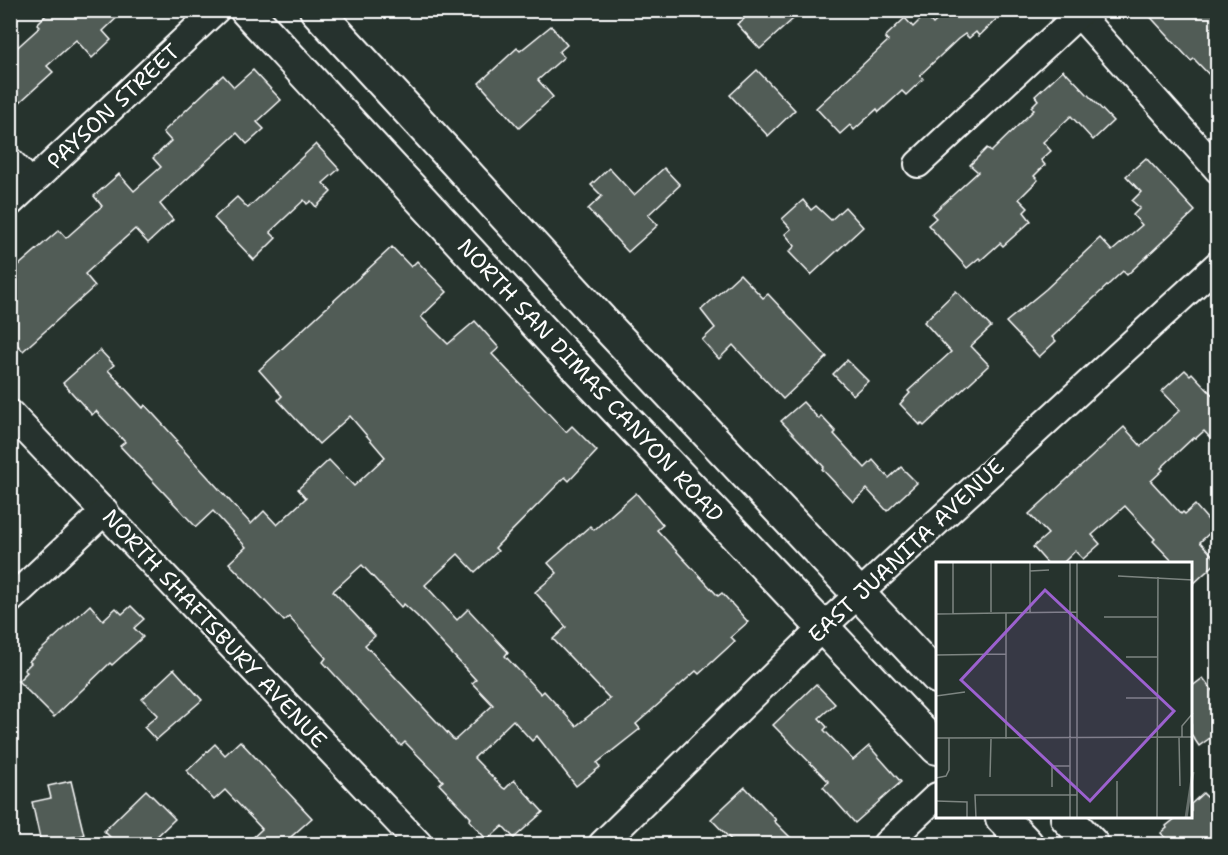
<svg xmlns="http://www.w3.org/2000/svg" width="1228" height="855" viewBox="0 0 1228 855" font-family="'Shantell Sans',sans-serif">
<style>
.building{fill:#515c57;stroke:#fff;stroke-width:1.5;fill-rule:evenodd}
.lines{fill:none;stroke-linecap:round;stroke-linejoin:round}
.minor-casing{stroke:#fff;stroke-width:30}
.major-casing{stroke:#fff;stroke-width:36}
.minor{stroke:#26332d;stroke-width:26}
.major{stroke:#26332d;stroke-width:32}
.labels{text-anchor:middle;stroke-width:5;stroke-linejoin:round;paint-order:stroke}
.street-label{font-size:22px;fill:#fff;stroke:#26332d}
.inset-river{fill:none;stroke:#67706c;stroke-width:3}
.inset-road{fill:none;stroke:#7d8581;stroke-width:1.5}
.view{fill:#9c61cf;fill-opacity:0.15;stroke:#9c61cf;stroke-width:3}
.inset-edge{fill:none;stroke:#fff;stroke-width:3}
</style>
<rect width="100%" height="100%" fill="#26332d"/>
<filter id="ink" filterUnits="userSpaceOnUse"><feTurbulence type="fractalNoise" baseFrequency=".0167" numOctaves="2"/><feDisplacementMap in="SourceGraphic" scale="12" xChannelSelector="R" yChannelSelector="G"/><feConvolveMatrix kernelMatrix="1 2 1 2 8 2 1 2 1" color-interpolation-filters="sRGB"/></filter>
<g filter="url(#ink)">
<g class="building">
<path d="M51 10H125L103 31 111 40 92 58 76 40 47 66 53 72 10 111V54L40 27 37 24Z"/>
<path d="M736 10H803L760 49 737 24 744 19Z"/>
<path d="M948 10H1006L979 36 976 32 969 38 965 34 958 39 920 75 923 79 906 95 902 91 879 112 877 109 854 130 850 125 840 134 816 108 888 41 885 37 905 18 913 27 925 15 933 24Z"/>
<path d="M1144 10H1218V84L1194 59 1191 61Z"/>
<path d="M551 26 567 45 559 52 564 57 538 80 553 97 519 128 479 83 517 48 520 51Z"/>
<path d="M253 70 281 100 257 122 264 129 247 144 237 133 160 204 173 220 148 243 135 229 85 274 95 286 23 351 10 337V273L59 230 66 238 102 206 94 196 119 174 134 191 161 167 153 158 171 141 163 132 223 75 234 87Z"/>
<path d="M757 70 795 110 768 136 730 95Z"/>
<path d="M1063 70 1066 74 1067 73 1113 121 1093 140 1071 116 1043 142 1051 151 1041 160 1045 165 1034 176 1038 180 1019 199 1028 208 1024 212 1031 221 1003 246 1000 243 981 260 979 258 967 268 928 225 936 218 932 214 978 172 970 165 987 148 991 152 1034 110 1031 107 1038 100 1035 96Z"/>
<path d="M316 144 339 169 323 183 331 192 316 207 311 201 307 204 304 200 270 232 276 238 254 260 214 218 237 197 248 208Z"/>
<path d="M1146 158 1195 211 1127 275 1123 271 1052 337 1056 341 1039 357 1006 322 1046 289 1100 238 1112 251 1142 225 1133 215 1140 208 1132 201 1141 192 1126 176Z"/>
<path d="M609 168 634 195 664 168 680 185 648 215 658 225 628 252 588 209 602 196 591 185Z"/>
<path d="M803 200 811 210 816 206 831 220 845 207 863 227 811 275 789 252 795 246 785 234 791 229 782 219Z"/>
<path d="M392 247 411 267 417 261 447 292 421 317 448 344 475 321 499 348 492 354 566 432 572 426 597 451 569 481 565 477 495 548 498 551 475 572 458 554 425 585 457 620 468 609 508 652 505 656 541 694 544 691 576 726 610 699 553 639 566 627 535 592 557 573 548 563 590 526 594 530 636 493 663 525 657 530 718 596 722 593 748 622 731 637 735 641 699 674 696 671 636 724 640 729 597 763 600 767 576 786 537 736 532 741 513 720 474 758 503 788 505 789 514 780 543 812 514 838 503 826 487 840 469 820 471 818 439 784 443 781 405 742 401 746 334 674 323 662 326 658 289 617 284 621 229 563 246 547 213 511 196 527 120 446 125 442 96 411 92 415 63 383 100 350 114 365 108 370 143 408 145 405 177 440 175 441 251 524 264 511 277 525 306 498 298 489 329 460 354 486 385 457 350 416 319 444 278 400 282 396 259 370ZM362 565 401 607 404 604 417 616 476 680 472 683 493 705 456 739 454 740 365 645 375 636 333 591Z"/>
<path d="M740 274 763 298 768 294 827 357 783 399 733 345 719 359 702 340 715 328 701 310Z"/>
<path d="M956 291 991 327 971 346 989 365 924 426 921 423 920 425 900 404 910 393 908 391 951 352 924 322Z"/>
<path d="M847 360 868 381 853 395 833 374Z"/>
<path d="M1185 370 1190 375 1192 373 1218 401V446L1204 431 1196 438 1194 437 1161 468 1163 470 1151 481 1181 514 1183 512 1185 514 1195 505 1215 528 1200 542 1218 561 1191 586V564H1175L1153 541 1155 539 1125 506 1092 535 1100 544 1083 559 1075 551 1062 564H1048L1033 547 1048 534 1029 514 1124 427 1141 446 1180 410 1162 391Z"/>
<path d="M803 402 819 419 821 416 836 432 834 434 865 468 873 460 889 478 901 467 917 483 887 511 867 489 853 502 822 469 824 467 781 421Z"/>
<path d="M90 605 103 620 116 608 122 614 131 606 144 619 134 628 143 637 112 665 110 663 54 717 18 681 27 672 24 670 31 663 29 661Z"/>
<path d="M174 669 202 700 156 740 144 727 158 715 142 699Z"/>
<path d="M1203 678 1218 698V732L1199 746 1191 734V687Z"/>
<path d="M816 684 835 704 819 718 827 727 824 730 853 760 869 746 901 782 855 823 823 787 829 782 773 725Z"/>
<path d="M240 741 312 818 283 844H246L262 829 225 790 214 800 187 771 215 744 225 755Z"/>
<path d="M71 781 84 835 41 843 32 802 51 798 48 786Z"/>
<path d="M745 787 776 820 774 821 797 844H735L711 819Z"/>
<path d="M1218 789V844H1172L1161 833 1167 828 1166 826 1176 818H1191V804L1203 793 1208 798Z"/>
<path d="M146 790 175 819 149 844H117L104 831Z"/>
</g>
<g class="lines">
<g class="minor-casing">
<g id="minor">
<path d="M1075 10 1218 170"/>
<path d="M10 161 31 183"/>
<path d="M918 164 1079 14"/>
<path d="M10 203 216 10"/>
<path d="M10 413 419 844"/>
<path d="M10 600 105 511"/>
<path d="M602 844 823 627 1218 264"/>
<path d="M886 844 937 796"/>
</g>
</g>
<g class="major-casing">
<g id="major">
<path d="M246 10 565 355 937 748"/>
<path d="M316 10 601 320 937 677"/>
<path d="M1002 818 1027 844"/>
<path d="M1067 818 1092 844"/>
</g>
</g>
<use href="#minor" class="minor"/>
<use href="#major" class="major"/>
</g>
</g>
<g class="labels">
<g class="street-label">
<text transform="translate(113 106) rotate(-43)" y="8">PAYSON STREET</text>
<text transform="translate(591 380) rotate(47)" y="8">NORTH SAN DIMAS CANYON ROAD</text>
<text transform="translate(906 550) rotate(-43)" y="8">EAST JUANITA AVENUE</text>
<text transform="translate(215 628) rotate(47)" y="8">NORTH SHAFTSBURY AVENUE</text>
</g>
</g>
<g transform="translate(936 562)">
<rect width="256" height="256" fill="#26332d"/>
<path class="inset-river" d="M250 256 257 210"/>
<path class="inset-road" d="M55 0V50M94 0V50M134 0V256M94 9 113 8M182 14 257 18M0 52 141 50M17 52V0M168 55H221M0 93 70 92M190 95H221M0 134 29 130M190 136H221M243 175 244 224M246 175V164L257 151M0 176 257 175M70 177V51M54 215 55 177M0 216 10 214 13 208V176M116 225V204H134M0 239 31 240V256M40 256 39 233H141M141 256V0M181 256V219M221 256 222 15"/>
<path class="view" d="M109 28 238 149 154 239 25 118Z"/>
<rect width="256" height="256" class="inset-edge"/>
</g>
<rect width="1228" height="855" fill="none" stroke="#26332d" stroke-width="36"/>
<rect x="18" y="18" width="1192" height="819" fill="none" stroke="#fff" stroke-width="2" filter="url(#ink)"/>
</svg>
